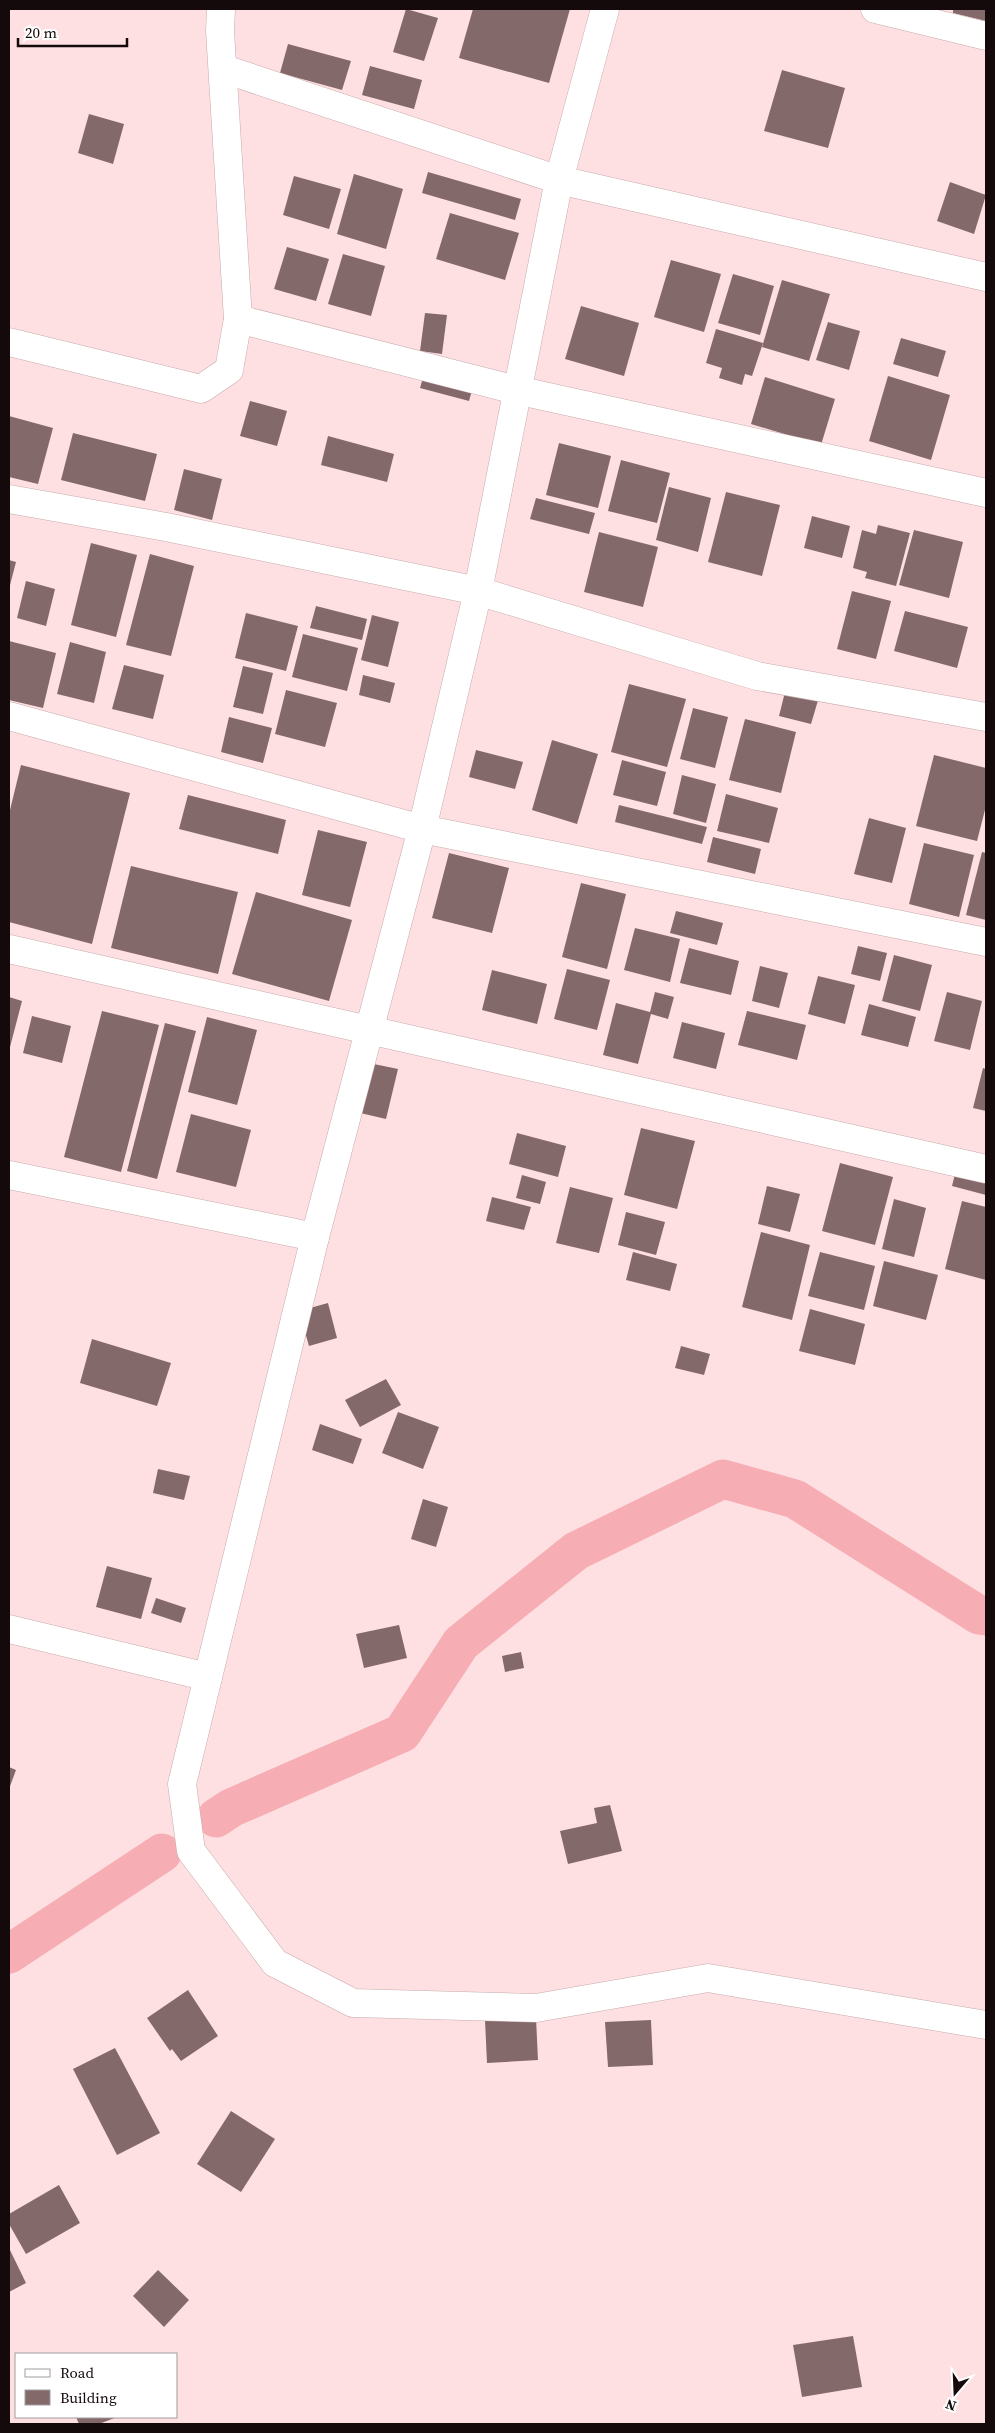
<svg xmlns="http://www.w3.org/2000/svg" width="995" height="2433" viewBox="0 0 995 2433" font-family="'Source Serif 4',serif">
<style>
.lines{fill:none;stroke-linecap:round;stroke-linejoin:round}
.canal{stroke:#f6aeb4;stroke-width:39}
.building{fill:#84696b}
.minor-casing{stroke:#c8abad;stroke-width:29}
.minor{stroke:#fff;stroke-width:28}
</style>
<rect width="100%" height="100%" fill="#ffe0e2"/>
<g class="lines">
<g class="canal">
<path d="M216 1818 231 1808 402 1733 461 1643 576 1551 723 1479 795 1499 979 1615 986 1616"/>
<path d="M9 1954 162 1853"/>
</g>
</g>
<g class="building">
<path d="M406 9 438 18 424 61 393 52Z"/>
<path d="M473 9H570L549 83 459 58Z"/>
<path d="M953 9H986V21L953 13Z"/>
<path d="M288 44 351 61 342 90 280 73Z"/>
<path d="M370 66 422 80 414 109 362 95Z"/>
<path d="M782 70 845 88 828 148 764 131Z"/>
<path d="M89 114 124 124 113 164 78 153Z"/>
<path d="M428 172 521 199 515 220 422 193Z"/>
<path d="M354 174 403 189 386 249 337 234Z"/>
<path d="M294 176 341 189 329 229 283 215Z"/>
<path d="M950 182 986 195 974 234 937 221Z"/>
<path d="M450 213 519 233 505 280 436 259Z"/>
<path d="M287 247 329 259 316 301 274 289Z"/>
<path d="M343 254 385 266 371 316 328 304Z"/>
<path d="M671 260 721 274 704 332 654 317Z"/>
<path d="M733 274 774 286 760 335 718 323Z"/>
<path d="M782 280 830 294 809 361 762 347Z"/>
<path d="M581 306 639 323 624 376 565 359Z"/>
<path d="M425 313 447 315 442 354 420 351Z"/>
<path d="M828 322 860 331 849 370 816 360Z"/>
<path d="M716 329 763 343 752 376 745 374 742 385 719 378 722 368 706 363Z"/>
<path d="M901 338 946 351 938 377 893 364Z"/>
<path d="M424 374 473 387 469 401 420 388Z"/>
<path d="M888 376 950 395 931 460 869 441Z"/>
<path d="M765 377 835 399 821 445 751 424Z"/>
<path d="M250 401 287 411 277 446 240 436Z"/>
<path d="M9 416 53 428 38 484 9 477Z"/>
<path d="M73 433 157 454 145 501 61 480Z"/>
<path d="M328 436 394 454 387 482 321 465Z"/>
<path d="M559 443 611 456 598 508 546 495Z"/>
<path d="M621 460 670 473 657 523 608 511Z"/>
<path d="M184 469 222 479 212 520 174 510Z"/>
<path d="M669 487 711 498 698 552 656 540Z"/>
<path d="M726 492 780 505 762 576 708 562Z"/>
<path d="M536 498 595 513 589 534 530 519Z"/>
<path d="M812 516 850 526 842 558 804 548Z"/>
<path d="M878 525 910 533 896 586 865 578 867 572 853 568 862 530 876 534Z"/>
<path d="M914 530 963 542 949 598 899 585Z"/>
<path d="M599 532 658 547 643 607 584 592Z"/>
<path d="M91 543 137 555 116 637 71 625Z"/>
<path d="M150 554 194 566 171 656 126 645Z"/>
<path d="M9 560 16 562 9 589Z"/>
<path d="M26 581 55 589 46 626 17 618Z"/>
<path d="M852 591 891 601 876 659 837 649Z"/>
<path d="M316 606 367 619 362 640 310 628Z"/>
<path d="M905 611 968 627 957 668 894 651Z"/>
<path d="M246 613 298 626 286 671 235 658Z"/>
<path d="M372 615 399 622 388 667 361 660Z"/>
<path d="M303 634 358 648 347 691 292 677Z"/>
<path d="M9 641 56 653 43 708 9 700Z"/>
<path d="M70 642 106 652 94 703 57 694Z"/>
<path d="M124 665 164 675 153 719 112 709Z"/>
<path d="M243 666 273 673 263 714 233 707Z"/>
<path d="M363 675 395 683 390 703 359 695Z"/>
<path d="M629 684 686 699 667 767 611 752Z"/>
<path d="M786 688 819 697 811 724 779 716Z"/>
<path d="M286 690 337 703 325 747 275 734Z"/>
<path d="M693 708 728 717 715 768 680 759Z"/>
<path d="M229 717 272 728 263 763 221 752Z"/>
<path d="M745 719 796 732 781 793 729 780Z"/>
<path d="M552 740 598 754 577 824 532 810Z"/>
<path d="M476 750 523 762 515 789 469 777Z"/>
<path d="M934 755 986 768V806L977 841 916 826Z"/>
<path d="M622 760 666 772 657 806 613 795Z"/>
<path d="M21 765 130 793 92 944 9 922V814Z"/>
<path d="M682 775 716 784 706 823 673 814Z"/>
<path d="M726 794 778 808 769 843 717 831Z"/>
<path d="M188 795 286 820 278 854 179 829Z"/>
<path d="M619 805 707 827 702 844 615 822Z"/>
<path d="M869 818 906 828 892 883 854 874Z"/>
<path d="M318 830 367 842 350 907 302 895Z"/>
<path d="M713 837 761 849 755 874 707 862Z"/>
<path d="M924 843 974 855 959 917 909 904Z"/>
<path d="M982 852 986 853V920L966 915Z"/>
<path d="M449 853 509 868 492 933 432 918Z"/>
<path d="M131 866 238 892 218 974 111 948Z"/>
<path d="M581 883 626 894 607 969 562 957Z"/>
<path d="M256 892 352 920 329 1001 232 974Z"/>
<path d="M676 911 723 923 717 945 670 933Z"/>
<path d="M635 928 680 939 670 982 624 970Z"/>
<path d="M858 946 887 953 880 981 851 974Z"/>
<path d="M689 948 739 961 731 995 680 983Z"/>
<path d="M894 955 932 965 920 1011 882 1001Z"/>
<path d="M760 966 788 973 779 1008 752 1001Z"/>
<path d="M567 969 610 980 597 1030 554 1019Z"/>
<path d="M492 970 547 984 537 1024 482 1010Z"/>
<path d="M818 976 855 985 845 1024 808 1014Z"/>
<path d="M655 992 674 997 668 1019 651 1014 638 1064 603 1055 616 1003 650 1012Z"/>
<path d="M947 992 982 1001 970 1050 934 1041Z"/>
<path d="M9 997 22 1001 9 1051Z"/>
<path d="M869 1004 916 1017 908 1047 861 1035Z"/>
<path d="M102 1011 159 1025 121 1172 64 1157Z"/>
<path d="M747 1011 806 1025 797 1060 738 1045Z"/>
<path d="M32 1016 71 1026 62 1063 23 1053Z"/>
<path d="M207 1017 257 1030 237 1105 188 1092Z"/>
<path d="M682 1022 725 1033 716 1069 673 1058Z"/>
<path d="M165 1023 196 1031 157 1179 127 1171Z"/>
<path d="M369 1063 398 1069 386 1119 356 1112Z"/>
<path d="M983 1068 986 1069V1111L973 1108Z"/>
<path d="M191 1114 251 1130 236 1187 176 1172Z"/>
<path d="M641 1128 695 1141 677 1209 624 1195Z"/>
<path d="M517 1133 566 1146 558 1177 509 1164Z"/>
<path d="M840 1163 893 1177 875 1245 822 1231Z"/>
<path d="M956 1170 986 1177V1195L952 1186Z"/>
<path d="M522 1175 546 1182 540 1204 516 1198Z"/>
<path d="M767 1186 800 1194 790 1232 758 1224Z"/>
<path d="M570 1187 613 1198 599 1253 556 1243Z"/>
<path d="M492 1197 531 1207 524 1230 486 1221Z"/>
<path d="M894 1199 926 1208 914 1257 882 1249Z"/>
<path d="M962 1201 986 1207V1280L945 1269Z"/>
<path d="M626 1212 665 1222 656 1255 618 1245Z"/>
<path d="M761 1232 810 1245 792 1320 742 1307Z"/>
<path d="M633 1252 677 1264 670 1291 626 1280Z"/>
<path d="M820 1252 875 1266 864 1310 808 1296Z"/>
<path d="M884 1261 938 1275 926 1320 873 1306Z"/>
<path d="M328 1303 337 1338 309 1346 299 1311Z"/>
<path d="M810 1309 865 1324 855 1365 799 1351Z"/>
<path d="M92 1339 171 1363 157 1406 80 1383Z"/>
<path d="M681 1346 710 1354 704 1375 675 1368Z"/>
<path d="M386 1379 401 1405 360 1427 345 1400Z"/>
<path d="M398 1412 439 1427 423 1469 382 1453Z"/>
<path d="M320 1424 362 1439 353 1464 312 1450Z"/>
<path d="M158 1469 190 1476 184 1500 153 1493Z"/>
<path d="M423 1499 448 1507 436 1547 411 1539Z"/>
<path d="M107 1566 152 1578 141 1619 96 1607Z"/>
<path d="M156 1598 186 1608 181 1623 151 1613Z"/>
<path d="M399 1625 407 1658 364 1668 356 1634Z"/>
<path d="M521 1652 524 1668 505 1672 502 1656Z"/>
<path d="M9 1767 16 1770 9 1789Z"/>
<path d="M610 1805 622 1851 568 1864 560 1831 597 1823 594 1808Z"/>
<path d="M188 1990 218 2036 181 2061 172 2049 170 2051 147 2018Z"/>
<path d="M536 2018 538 2060 487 2063 485 2020Z"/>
<path d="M651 2020 653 2065 608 2067 605 2022Z"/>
<path d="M115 2048 160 2133 117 2155 73 2069Z"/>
<path d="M231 2111 275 2139 241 2192 197 2164Z"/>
<path d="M59 2185 80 2223 26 2254 9 2224V2214Z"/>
<path d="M9 2248 26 2283 9 2292Z"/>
<path d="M158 2270 189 2300 164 2327 133 2296Z"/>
<path d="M853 2336 862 2387 802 2397 793 2345Z"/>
<path d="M76 2417H117L99 2424H79Z"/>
</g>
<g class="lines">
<g class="minor-casing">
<g id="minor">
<path d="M605 9 559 180 478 591 422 829 315 1237 182 1784 191 1851 275 1963 353 2003 536 2008 708 1978 986 2025"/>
<path d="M875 9 986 36"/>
<path d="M224 69 559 180 986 277"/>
<path d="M238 319 516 390 986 493"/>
<path d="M9 342 201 389 229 370 238 319 220 31 221 9"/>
<path d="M9 499 166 527 478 591 757 676 986 717"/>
<path d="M9 716 422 829 986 942"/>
<path d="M9 949 986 1169"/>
<path d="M9 1175 315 1237"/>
<path d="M9 1629 208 1677"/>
</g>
</g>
<use href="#minor" class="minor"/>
</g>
<rect width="995" height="2433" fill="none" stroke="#140a0b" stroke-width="20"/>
<rect x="15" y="2353" width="162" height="65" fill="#ffffff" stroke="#a19d9d"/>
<rect x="25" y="2369" width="25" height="8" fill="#ffffff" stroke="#a19d9d"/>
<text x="60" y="2378" font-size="15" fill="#140a0b">Road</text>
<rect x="25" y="2390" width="25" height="15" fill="#84696b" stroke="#a19d9d"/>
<text x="60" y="2403" font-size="15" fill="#140a0b">Building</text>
<g transform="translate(955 2393) rotate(199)" stroke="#ffffff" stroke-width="4" paint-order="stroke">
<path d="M0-4L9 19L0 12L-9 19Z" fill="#140a0b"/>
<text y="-8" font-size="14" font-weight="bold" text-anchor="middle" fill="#140a0b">N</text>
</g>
<path d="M18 38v8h109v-8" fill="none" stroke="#140a0b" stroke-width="2.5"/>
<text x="25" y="38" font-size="15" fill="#140a0b" stroke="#ffffff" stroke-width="4" paint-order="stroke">20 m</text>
</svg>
